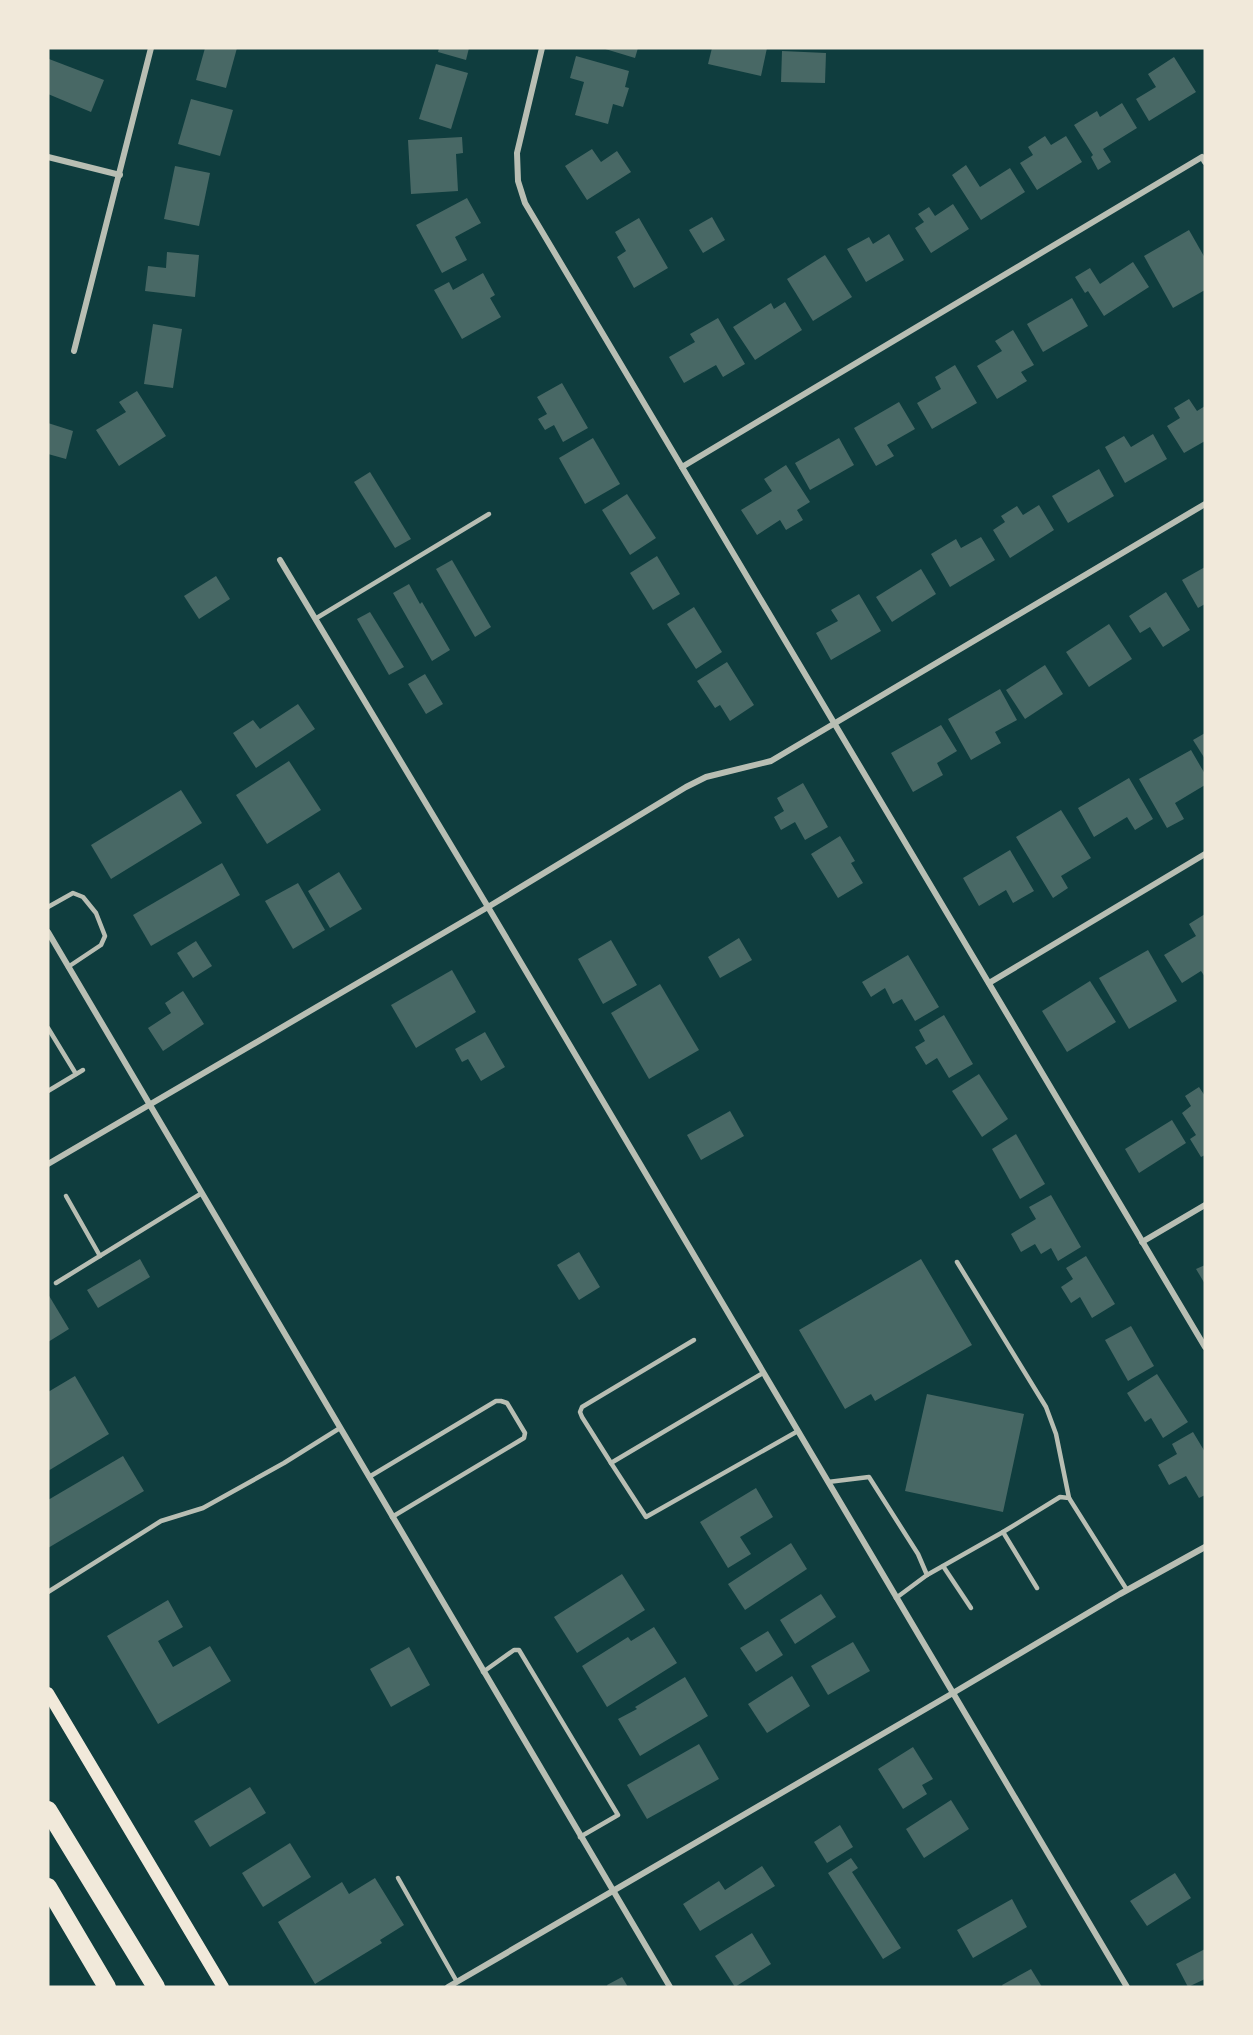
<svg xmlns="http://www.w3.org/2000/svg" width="1253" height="2035" viewBox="0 0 1253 2035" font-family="Cabin,sans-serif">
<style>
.building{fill:#486865}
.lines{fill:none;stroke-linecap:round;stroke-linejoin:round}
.service{stroke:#b8beb3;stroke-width:4.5}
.minor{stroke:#b8beb3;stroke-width:6}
.secondary{stroke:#f1e9da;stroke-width:12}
.motorway{stroke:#f1e9da;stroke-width:18}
</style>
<rect width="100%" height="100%" fill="#0f3d3e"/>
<g class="building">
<path d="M205 48H237L226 88 196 80Z"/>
<path d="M439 48H469L466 60 438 52Z"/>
<path d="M602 48H638L635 58Z"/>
<path d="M712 48H767L761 76 708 64Z"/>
<path d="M782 51 826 53 825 83 781 82Z"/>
<path d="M576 56 629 71 625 87 629 88 623 107 613 104 608 124 575 115 584 82 570 78Z"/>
<path d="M1174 57 1196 92 1149 121 1136 99 1156 87 1148 74Z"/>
<path d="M49 59 104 80 91 112 48 94Z"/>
<path d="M436 64 468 73 451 129 419 119Z"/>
<path d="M191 99 233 110 220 156 178 144Z"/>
<path d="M1122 103 1137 128 1103 149 1111 162 1098 170 1091 157 1093 155 1074 125 1097 111 1100 117Z"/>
<path d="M1045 136 1051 145 1066 136 1082 162 1037 190 1020 163 1033 155 1028 147Z"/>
<path d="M462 137 463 153 456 154 458 191 411 194 408 140Z"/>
<path d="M592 149 601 162 617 151 631 172 587 200 565 166Z"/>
<path d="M966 165 980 187 1010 168 1025 192 981 220 952 175Z"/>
<path d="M175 166 210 173 199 226 164 219Z"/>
<path d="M467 198 481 223 455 237 467 260 442 273 416 225Z"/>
<path d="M953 204 969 229 931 253 915 228 924 222 918 214 929 207 935 216Z"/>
<path d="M712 217 725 240 703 253 689 230Z"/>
<path d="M639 218 668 268 634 288 617 257 626 251 615 232Z"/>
<path d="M1189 230 1205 258V290L1173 308 1144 256Z"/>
<path d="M889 234 904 260 866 282 847 249 869 237 873 244Z"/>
<path d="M167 252 199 255 195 297 145 291 148 266 166 268Z"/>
<path d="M825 255 852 297 813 321 787 279Z"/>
<path d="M1133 262 1149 287 1104 316 1088 291 1085 293 1075 277 1090 268 1100 284Z"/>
<path d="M483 273 495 295 490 298 501 317 462 339 434 290 449 282 453 290Z"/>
<path d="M1072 298 1088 326 1043 352 1027 324Z"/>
<path d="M785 302 802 330 755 360 733 327 771 303 774 309Z"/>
<path d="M718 318 745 364 723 377 716 365 684 383 669 357 695 342 690 334Z"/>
<path d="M153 324 182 329 173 388 144 384Z"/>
<path d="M1013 330 1034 365 1021 372 1027 381 997 399 977 366 1002 351 995 341Z"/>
<path d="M955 365 977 403 932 429 917 403 941 389 935 377Z"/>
<path d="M562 383 588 428 563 442 554 425 545 430 538 419 547 414 537 397Z"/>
<path d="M137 391 166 436 119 466 96 430 126 412 119 402Z"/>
<path d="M1189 399 1197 411 1205 406V441L1184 453 1167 426 1180 418 1174 408Z"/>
<path d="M899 402 915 429 887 445 894 456 876 466 854 428Z"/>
<path d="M48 423 73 431 66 459 48 454Z"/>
<path d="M1153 434 1167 459 1125 483 1105 447 1124 436 1131 447Z"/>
<path d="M593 438 620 484 585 504 559 458Z"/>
<path d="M839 438 854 465 810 490 795 463Z"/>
<path d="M786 465 810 502 797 510 803 520 786 530 780 520 757 535 741 510 772 491 764 479Z"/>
<path d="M1099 469 1114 496 1068 523 1052 496Z"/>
<path d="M370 472 411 539 395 548 354 482Z"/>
<path d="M627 494 656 538 630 555 602 510Z"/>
<path d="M1039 505 1054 530 1010 558 993 530 1005 522 1001 516 1017 506 1023 515Z"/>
<path d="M981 537 995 560 950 587 931 554 956 539 961 548Z"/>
<path d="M657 556 680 594 653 610 630 573Z"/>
<path d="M452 560 491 627 475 637 436 569Z"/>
<path d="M1205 567V604L1198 608 1182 580Z"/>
<path d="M921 569 936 594 892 622 876 597Z"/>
<path d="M216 576 230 599 199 619 184 596Z"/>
<path d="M409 584 420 604 422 602 450 650 432 661 393 593Z"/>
<path d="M1166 592 1190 630 1163 647 1150 627 1140 633 1129 616Z"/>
<path d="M859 594 881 631 831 660 816 633 838 621 831 610Z"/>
<path d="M694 607 722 652 696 669 667 624Z"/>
<path d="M370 612 404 667 389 675 357 619Z"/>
<path d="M1109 624 1132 659 1089 687 1066 652Z"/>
<path d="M727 662 754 705 730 721 720 705 715 708 697 681Z"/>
<path d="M1045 665 1063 694 1025 719 1006 690Z"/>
<path d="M425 674 443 704 426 714 408 684Z"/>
<path d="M1000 689 1017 720 995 732 1001 743 971 760 948 719Z"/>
<path d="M298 704 315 729 256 768 233 733 253 720 260 729Z"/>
<path d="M941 725 957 751 937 763 943 775 913 792 891 753Z"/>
<path d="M1205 733V759L1193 740Z"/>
<path d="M1191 750 1205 774V785L1175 803 1184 819 1167 828 1139 779Z"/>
<path d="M289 761 321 810 267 844 236 795Z"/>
<path d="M1129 778 1153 819 1135 830 1127 817 1094 837 1078 808Z"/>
<path d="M803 783 828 827 805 840 795 822 781 830 774 817 784 811 777 798Z"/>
<path d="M181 790 202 823 111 879 91 845Z"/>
<path d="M1061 810 1091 858 1061 876 1068 888 1053 898 1016 837Z"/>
<path d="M840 836 855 861 851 863 863 883 838 898 811 854Z"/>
<path d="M1010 850 1034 891 1013 903 1006 890 979 906 963 878Z"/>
<path d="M222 863 240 895 151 946 133 915Z"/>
<path d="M339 872 362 909 330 928 308 891Z"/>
<path d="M298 883 325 930 293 949 265 901Z"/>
<path d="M1205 914V977L1201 971 1182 983 1164 955 1196 936 1189 924Z"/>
<path d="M739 938 752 960 720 978 708 957Z"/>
<path d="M611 940 637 985 603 1004 578 959Z"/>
<path d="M196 941 212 966 193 978 177 953Z"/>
<path d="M1148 950 1177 1001 1129 1029 1099 978Z"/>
<path d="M908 955 939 1007 915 1021 902 999 893 1004 885 988 871 997 862 982Z"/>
<path d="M452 970 476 1012 416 1048 391 1005Z"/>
<path d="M1090 981 1116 1022 1067 1052 1042 1011Z"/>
<path d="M660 984 699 1050 649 1079 611 1013Z"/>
<path d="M183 991 204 1024 163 1051 148 1028 171 1013 165 1003Z"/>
<path d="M944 1015 973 1064 949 1078 937 1058 926 1065 915 1047 925 1041 919 1030Z"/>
<path d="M485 1032 505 1067 481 1081 468 1059 462 1062 455 1049Z"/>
<path d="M979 1074 1008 1119 982 1137 952 1091Z"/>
<path d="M1199 1087 1205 1096V1155L1201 1157 1190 1139 1196 1135 1182 1113 1191 1106 1185 1096Z"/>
<path d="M730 1111 744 1136 701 1160 687 1135Z"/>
<path d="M1172 1120 1186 1143 1139 1173 1125 1149Z"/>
<path d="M1016 1134 1045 1184 1020 1199 992 1149Z"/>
<path d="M1051 1195 1081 1247 1058 1261 1051 1248 1041 1254 1035 1244 1021 1252 1011 1234 1036 1219 1029 1207Z"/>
<path d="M579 1252 600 1287 579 1300 557 1265Z"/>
<path d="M1086 1256 1115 1304 1092 1318 1080 1297 1071 1303 1061 1287 1073 1279 1066 1268Z"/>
<path d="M140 1259 150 1277 98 1308 87 1290Z"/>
<path d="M921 1259 972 1345 875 1401 871 1394 845 1409 799 1330Z"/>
<path d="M1205 1265V1284L1196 1269Z"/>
<path d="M48 1294 69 1329 48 1342Z"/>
<path d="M1131 1326 1154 1366 1128 1381 1105 1340Z"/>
<path d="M1157 1374 1188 1422 1163 1438 1151 1418 1145 1422 1127 1393Z"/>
<path d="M75 1376 109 1434 48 1471V1392Z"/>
<path d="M927 1394 1024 1414 1003 1512 905 1491Z"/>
<path d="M1193 1432 1205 1452V1495L1199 1498 1186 1476 1169 1485 1158 1465 1177 1454 1172 1444Z"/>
<path d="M123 1456 144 1491 48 1548V1500Z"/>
<path d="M756 1488 773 1517 740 1537 751 1554 728 1568 700 1522Z"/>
<path d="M791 1543 807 1569 745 1610 728 1584Z"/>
<path d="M622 1574 645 1610 577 1653 554 1617Z"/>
<path d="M821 1594 836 1617 795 1644 780 1620Z"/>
<path d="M168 1600 183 1627 158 1641 173 1667 210 1646 231 1681 158 1724 107 1636Z"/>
<path d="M654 1627 677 1663 607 1707 582 1666 628 1637 631 1641Z"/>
<path d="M768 1631 783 1655 756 1672 740 1648Z"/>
<path d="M853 1642 870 1671 828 1695 811 1666Z"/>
<path d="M409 1647 430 1685 391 1707 370 1669Z"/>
<path d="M792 1676 810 1706 767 1733 748 1704Z"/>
<path d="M685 1677 708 1716 640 1756 618 1719 637 1709 635 1707Z"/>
<path d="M699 1744 719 1779 647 1819 627 1785Z"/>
<path d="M913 1747 933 1779 922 1785 927 1794 903 1809 878 1769Z"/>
<path d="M250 1787 266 1813 210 1847 194 1821Z"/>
<path d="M951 1800 969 1829 924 1858 906 1829Z"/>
<path d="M840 1825 853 1847 827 1863 814 1842Z"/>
<path d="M290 1843 311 1877 263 1907 242 1873Z"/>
<path d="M851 1858 858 1868 852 1872 901 1948 883 1959 828 1873Z"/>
<path d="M762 1866 775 1886 700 1931 683 1904 719 1881 725 1890Z"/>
<path d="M1175 1873 1191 1898 1147 1926 1130 1901Z"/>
<path d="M375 1878 404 1925 380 1940 382 1943 315 1984 278 1922 342 1882 349 1894Z"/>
<path d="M1012 1899 1027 1927 973 1958 957 1930Z"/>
<path d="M752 1933 771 1964 735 1987 715 1956Z"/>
<path d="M1205 1949V1979L1188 1987 1176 1964Z"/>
<path d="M1031 1969 1042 1987H1003L1002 1985Z"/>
<path d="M622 1977 628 1987H608L607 1985Z"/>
</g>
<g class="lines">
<g class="service">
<path d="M315 619 489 514"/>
<path d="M48 907 73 893 83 897 96 913 105 936 101 945 68 967"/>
<path d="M48 1028 76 1074"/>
<path d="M48 1091 83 1070"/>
<path d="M66 1196 100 1256"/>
<path d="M957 1262 1046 1407 1056 1434 1069 1498"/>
<path d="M56 1283 202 1193"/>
<path d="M763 1373 611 1463 646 1517 798 1431"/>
<path d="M611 1463 582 1417 580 1412 582 1407 694 1340"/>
<path d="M369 1477 496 1401H501L507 1403 525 1433 524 1438 519 1441 392 1517"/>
<path d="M828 1482 869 1477 918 1554 927 1575 896 1598"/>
<path d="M1003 1532 1037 1588"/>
<path d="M943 1566 971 1608"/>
<path d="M927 1575 1003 1532 1060 1497 1069 1498 1127 1590"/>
<path d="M48 1592 161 1521 203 1508 284 1463 340 1428"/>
<path d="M483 1672 514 1650H519L618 1815 580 1837"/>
<path d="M398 1878 457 1982"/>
</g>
<g class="minor">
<path d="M542 48 517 153 518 181 525 203 1205 1347"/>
<path d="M48 157 120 175"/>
<path d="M74 351 151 48"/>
<path d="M682 467 1202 157 1205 162"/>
<path d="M280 560 488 907 1127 1987"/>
<path d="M48 932 670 1987"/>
<path d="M989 983 1205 854"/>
<path d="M48 1164 488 907 686 787 706 777 771 761 1205 504"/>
<path d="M1142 1242 1205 1205"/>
<path d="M448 1987 953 1693 1120 1594 1205 1547"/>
</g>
<path class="secondary" d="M48 1693 223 1987"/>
<g class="motorway">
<path d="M48 1810 156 1987"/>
<path d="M48 1887 107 1987"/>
</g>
</g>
<rect width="1253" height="2035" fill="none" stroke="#f1e9da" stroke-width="99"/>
</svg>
